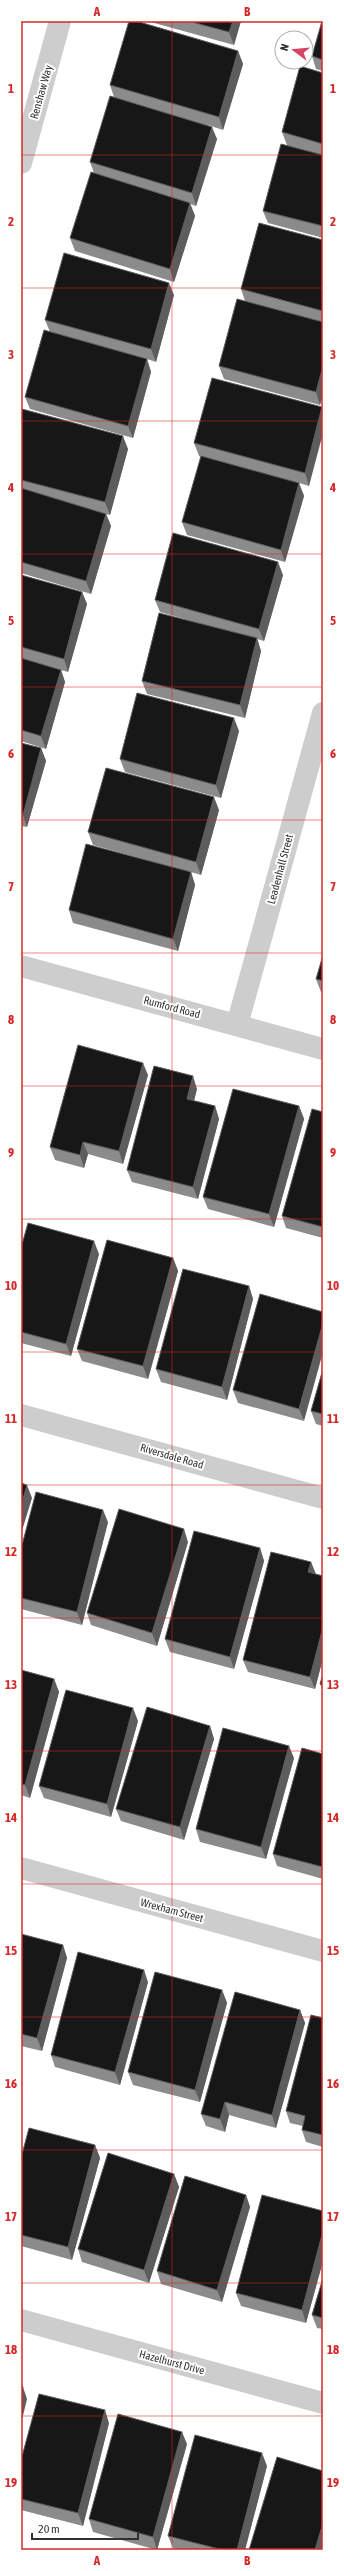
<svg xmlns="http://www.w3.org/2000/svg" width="344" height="2571" viewBox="0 0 344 2571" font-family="'Asap Condensed',sans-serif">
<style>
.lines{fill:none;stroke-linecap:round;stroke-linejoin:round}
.street{stroke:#cdcdcd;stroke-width:22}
.wall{fill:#8b8b8b}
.shaded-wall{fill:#5d5d5d}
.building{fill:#171717;stroke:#5d5d5d}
.grid{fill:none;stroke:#d62828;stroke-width:1;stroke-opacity:0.55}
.labels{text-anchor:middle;stroke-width:4;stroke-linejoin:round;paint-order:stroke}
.street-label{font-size:11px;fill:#303030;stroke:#fff}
.neatline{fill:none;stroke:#d62828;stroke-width:1.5}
.grid-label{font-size:13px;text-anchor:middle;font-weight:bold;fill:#d62828}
</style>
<rect width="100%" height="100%" fill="#fff"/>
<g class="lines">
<g class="street">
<path d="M21 163 60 21"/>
<path d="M21 966 323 1049"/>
<path d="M237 1025 323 713"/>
<path d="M21 1415 323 1498"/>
<path d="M21 1868 323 1951"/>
<path d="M21 2320 323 2403"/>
</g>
</g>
<g class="wall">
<path d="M147 21H241L234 45Z"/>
<path d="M323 21V71L316 69 312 56Z"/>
<path d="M238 51 243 64 223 130 208 125 217 139 196 206 190 204 195 216 174 282 75 251 70 238 94 173 90 162 114 97 110 85Z"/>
<path d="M323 73V238L268 223 263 211 287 145 282 132Z"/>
<path d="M323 240V395L320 405 224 379 219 366 245 301 241 289Z"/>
<path d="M174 295 156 362 147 359 151 372 133 438 30 409 25 397 50 332 45 320Z"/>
<path d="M322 407 309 486 299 483 304 496 285 562 187 535 182 522 201 457 199 456 194 443Z"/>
<path d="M21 415 128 449 110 515 106 514 111 526 91 594 21 573Z"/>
<path d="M21 575 82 592 87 604 68 672 47 666 61 670 65 682 46 749 21 741Z"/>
<path d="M283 575 264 641 257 639 261 651 245 718 147 694 142 681 202 624 160 612 155 600Z"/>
<path d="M239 731 221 798 125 772 120 759Z"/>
<path d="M21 743 41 748 46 761 27 827 21 826Z"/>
<path d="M219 810 201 875 191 872 195 885 178 951 73 923 69 910 172 867 93 845 88 832Z"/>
<path d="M316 979 323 981V993L321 992Z"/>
<path d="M148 1075 123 1164 88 1154 84 1168 55 1160 50 1147Z"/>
<path d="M197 1089 194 1101 215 1106 219 1119 198 1199 132 1182 127 1170Z"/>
<path d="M299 1106 304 1119 274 1227 208 1209 203 1197Z"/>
<path d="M323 1112V1238L286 1228 282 1216Z"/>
<path d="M21 1248 99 1254 71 1356 21 1343Z"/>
<path d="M173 1258 178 1271 148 1379 82 1361 77 1349Z"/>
<path d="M249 1286 253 1299 227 1400 161 1382 156 1369Z"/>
<path d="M260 1294 304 1421 238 1403 233 1390Z"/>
<path d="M323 1369V1426L316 1424 311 1411Z"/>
<path d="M108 1522 82 1625 21 1609V1549Z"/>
<path d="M188 1542 157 1646 91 1625 87 1613Z"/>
<path d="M260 1548 264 1561 234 1669 170 1652 165 1639Z"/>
<path d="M311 1562 316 1574 323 1576V1658L315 1689 248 1672 243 1660Z"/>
<path d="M21 1670 54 1679 59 1692 30 1798 21 1795Z"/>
<path d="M323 1674V1691L320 1684Z"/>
<path d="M138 1721 111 1817 44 1798 39 1786Z"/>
<path d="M210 1726 214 1739 184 1840 121 1821 116 1809Z"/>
<path d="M323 1754V1879L277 1866 273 1854Z"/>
<path d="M294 1758 266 1859 200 1842 196 1829Z"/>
<path d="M21 1934 63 1945 67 1958 42 2051 21 2046Z"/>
<path d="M148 1982 120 2085 55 2067 51 2055Z"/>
<path d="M222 1990 227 2003 200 2102 133 2085 128 2072Z"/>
<path d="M300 2010 305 2023 276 2128 229 2115 225 2132 206 2126 201 2114Z"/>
<path d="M323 2018V2147L306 2142 302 2130 303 2126 290 2123 286 2111Z"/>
<path d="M95 2145 100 2158 72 2260 21 2246V2158Z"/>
<path d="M174 2174 179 2187 149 2283 82 2262 78 2249Z"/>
<path d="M246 2195 250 2207 222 2302 161 2284 157 2271Z"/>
<path d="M323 2211V2261L306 2323 241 2306 236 2293Z"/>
<path d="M323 2278V2329L317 2328 312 2315Z"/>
<path d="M109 2423 83 2526 21 2510V2460Z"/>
<path d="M187 2444 157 2550 93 2532 89 2519Z"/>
<path d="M267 2466 245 2550H179L173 2548 168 2536Z"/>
</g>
<g class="shaded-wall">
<path d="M233 21H241L234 45 229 32Z"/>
<path d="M238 51 243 64 223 130 219 117Z"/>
<path d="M212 127 217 139 196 206 192 193Z"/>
<path d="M190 203 195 216 174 282 170 269Z"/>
<path d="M169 283 174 295 156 362 151 349Z"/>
<path d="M147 359 151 372 133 438 128 426Z"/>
<path d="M323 366V395L320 405 316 392Z"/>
<path d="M322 407 323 411V433L309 486 305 473Z"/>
<path d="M123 436 128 449 110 515 105 502Z"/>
<path d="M299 483 304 496 285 562 281 550Z"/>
<path d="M106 514 111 526 91 594 86 581Z"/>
<path d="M278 562 283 575 264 641 259 629Z"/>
<path d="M82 592 87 604 68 672 64 659Z"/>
<path d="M257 638 261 651 245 718 240 705Z"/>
<path d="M61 670 65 682 46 749 41 736Z"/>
<path d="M234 718 239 731 221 798 216 785Z"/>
<path d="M41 748 46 761 27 827 23 815Z"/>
<path d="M214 797 219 810 201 875 196 862Z"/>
<path d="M191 872 195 885 178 951 173 939Z"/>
<path d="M143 1063 148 1075 123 1164 119 1151Z"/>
<path d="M193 1076 197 1089 191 1112 187 1099Z"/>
<path d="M215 1106 219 1119 198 1199 193 1187Z"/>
<path d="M299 1106 304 1119 274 1227 269 1214Z"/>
<path d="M83 1142 88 1154 84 1168 80 1155Z"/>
<path d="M94 1241 99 1254 71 1356 66 1344Z"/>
<path d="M173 1258 178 1271 148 1379 143 1366Z"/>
<path d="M249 1286 253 1299 227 1400 222 1387Z"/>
<path d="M323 1323V1352L304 1421 299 1409Z"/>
<path d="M27 1485 32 1498 21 1534V1506Z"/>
<path d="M103 1510 108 1522 82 1625 77 1612Z"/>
<path d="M184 1529 188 1542 157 1646 152 1633Z"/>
<path d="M260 1548 264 1561 234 1669 230 1657Z"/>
<path d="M311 1562 316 1575 308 1572Z"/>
<path d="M323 1627V1658L315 1689 310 1677Z"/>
<path d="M54 1679 59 1692 30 1798 25 1785Z"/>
<path d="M133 1708 138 1721 111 1817 107 1804Z"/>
<path d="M210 1726 214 1739 184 1840 180 1827Z"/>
<path d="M289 1746 294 1758 266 1859 261 1847Z"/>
<path d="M63 1945 67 1958 42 2051 37 2038Z"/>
<path d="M144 1970 148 1982 120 2085 115 2072Z"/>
<path d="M222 1990 227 2003 200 2102 195 2090Z"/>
<path d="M300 2010 305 2023 276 2128 272 2115Z"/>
<path d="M225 2102 229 2115 225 2132 220 2119Z"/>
<path d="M95 2145 100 2158 72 2260 68 2247Z"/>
<path d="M174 2174 179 2187 149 2283 144 2270Z"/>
<path d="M246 2195 250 2207 222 2302 217 2290Z"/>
<path d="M323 2231V2261L306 2323 302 2310Z"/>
<path d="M23 2387 27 2399 21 2424V2394Z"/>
<path d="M105 2410 109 2423 83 2526 78 2513Z"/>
<path d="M182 2432 187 2444 157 2550 153 2537Z"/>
<path d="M262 2453 267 2466 245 2550H237Z"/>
<path d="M323 2523V2550H315Z"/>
</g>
<g class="building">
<path d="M129 21H136L238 51 219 117 110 85Z"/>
<path d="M188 21H233L229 32Z"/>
<path d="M322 21H323V60L312 56Z"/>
<path d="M300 66 323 73V144L282 132Z"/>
<path d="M110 96 212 127 192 193 90 162Z"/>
<path d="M281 144 323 155V226L263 211Z"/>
<path d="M91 172 190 203 170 269 70 238Z"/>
<path d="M259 223 323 240V311L241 289Z"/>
<path d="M64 253 169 283 151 349 45 320Z"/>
<path d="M237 299 323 322V366L316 392 219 366Z"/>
<path d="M44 330 147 359 128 426 25 397Z"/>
<path d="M212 378 322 407 305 473 194 443Z"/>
<path d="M22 409 123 436 105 502 21 480V415Z"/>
<path d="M201 456 299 483 281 550 182 522Z"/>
<path d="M21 488 106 514 86 581 21 562Z"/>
<path d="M173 533 278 562 259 629 155 600Z"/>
<path d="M21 575 82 592 64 659 21 647Z"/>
<path d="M159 613 257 638 240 705 142 681Z"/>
<path d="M21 658 61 670 41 736 21 730Z"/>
<path d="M137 693 234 718 216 785 120 759Z"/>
<path d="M21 743 41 748 23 815 21 814Z"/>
<path d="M106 768 214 797 196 862 88 832Z"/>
<path d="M86 844 191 872 173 939 69 910Z"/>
<path d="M323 955V981L316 979Z"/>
<path d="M78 1045 143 1063 119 1151 83 1142 80 1155 50 1147Z"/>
<path d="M154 1066 193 1076 187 1099 215 1106 193 1187 127 1170Z"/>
<path d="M233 1089 299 1106 269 1214 203 1197Z"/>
<path d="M312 1109 323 1112V1227L282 1216Z"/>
<path d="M28 1223 94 1241 66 1344 21 1332V1248Z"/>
<path d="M107 1240 173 1258 143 1366 77 1349Z"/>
<path d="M183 1269 249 1286 222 1387 156 1369Z"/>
<path d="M260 1294 323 1312V1323L299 1409 233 1390Z"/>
<path d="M323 1369V1414L311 1411Z"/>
<path d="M21 1483 27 1485 21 1506Z"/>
<path d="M36 1492 103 1510 77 1612 21 1598V1549Z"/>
<path d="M119 1509 184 1529 152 1633 87 1613Z"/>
<path d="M194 1531 260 1548 230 1657 165 1639Z"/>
<path d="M271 1552 311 1562 308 1572 323 1576V1627L310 1677 243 1660Z"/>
<path d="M21 1670 54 1679 25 1785 21 1784Z"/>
<path d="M323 1674V1685L320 1684Z"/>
<path d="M66 1690 133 1708 107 1804 39 1786Z"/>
<path d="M147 1707 210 1726 180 1827 116 1809Z"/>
<path d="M223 1728 289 1746 261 1847 196 1829Z"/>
<path d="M302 1748 323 1754V1867L273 1854Z"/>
<path d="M21 1934 63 1945 37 2038 21 2034Z"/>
<path d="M78 1952 144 1970 115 2072 51 2055Z"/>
<path d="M155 1972 222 1990 195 2090 128 2072Z"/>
<path d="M235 1992 300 2010 272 2115 225 2102 220 2119 201 2114Z"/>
<path d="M311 2015 323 2018V2135L302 2130 305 2116 286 2111Z"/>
<path d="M29 2128 95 2145 68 2247 21 2235V2158Z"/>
<path d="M108 2153 174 2174 144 2270 78 2249Z"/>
<path d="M185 2176 246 2195 217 2290 157 2271Z"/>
<path d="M262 2195 323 2211V2231L302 2310 236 2293Z"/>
<path d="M323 2278V2318L312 2315Z"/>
<path d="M21 2386 23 2387 21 2394Z"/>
<path d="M39 2394 105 2410 78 2513 21 2499V2460Z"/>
<path d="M118 2414 182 2432 153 2537 89 2519Z"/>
<path d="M195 2435 262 2453 237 2550H223L168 2536Z"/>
<path d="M277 2457 323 2471V2523L315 2550H249Z"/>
</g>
<path class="grid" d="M172 21V2550M21 155H323M21 288H323M21 421H323M21 554H323M21 687H323M21 820H323M21 953H323M21 1086H323M21 1219H323M21 1352H323M21 1485H323M21 1618H323M21 1751H323M21 1884H323M21 2017H323M21 2150H323M21 2283H323M21 2416H323"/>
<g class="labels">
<g class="street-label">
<text transform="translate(41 92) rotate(-74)" y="4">Renshaw Way</text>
<text transform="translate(280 869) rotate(-75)" y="4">Leadenhall Street</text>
<text transform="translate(172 1007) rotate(15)" y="4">Rumford Road</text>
<text transform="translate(172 1456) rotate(16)" y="4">Riversdale Road</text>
<text transform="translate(172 1910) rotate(15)" y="4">Wrexham Street</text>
<text transform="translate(172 2362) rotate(15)" y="4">Hazelhurst Drive</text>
</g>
</g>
<rect width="344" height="2571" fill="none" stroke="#ffffff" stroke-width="44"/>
<g transform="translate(294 50) rotate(286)"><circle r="19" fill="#ffffff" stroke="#acacac"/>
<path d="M0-3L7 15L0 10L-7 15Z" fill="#d54462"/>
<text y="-6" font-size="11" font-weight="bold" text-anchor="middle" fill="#303030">N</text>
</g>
<path d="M32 2533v6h106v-6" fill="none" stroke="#303030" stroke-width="2"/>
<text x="38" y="2533" font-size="12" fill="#303030" stroke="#ffffff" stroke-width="3" paint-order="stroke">20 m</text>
<rect x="22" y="22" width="300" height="2527" class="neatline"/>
<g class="grid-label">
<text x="97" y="16">A</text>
<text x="247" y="16">B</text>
<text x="11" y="93">1</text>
<text x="333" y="93">1</text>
<text x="11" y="226">2</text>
<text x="333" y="226">2</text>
<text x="11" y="359">3</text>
<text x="333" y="359">3</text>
<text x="11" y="492">4</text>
<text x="333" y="492">4</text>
<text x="11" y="625">5</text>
<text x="333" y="625">5</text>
<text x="11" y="758">6</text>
<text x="333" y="758">6</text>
<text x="11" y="891">7</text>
<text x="333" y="891">7</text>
<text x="11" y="1024">8</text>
<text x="333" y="1024">8</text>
<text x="11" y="1157">9</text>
<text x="333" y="1157">9</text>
<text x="11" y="1290">10</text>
<text x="333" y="1290">10</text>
<text x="11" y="1423">11</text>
<text x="333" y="1423">11</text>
<text x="11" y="1556">12</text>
<text x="333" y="1556">12</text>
<text x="11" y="1689">13</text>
<text x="333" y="1689">13</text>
<text x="11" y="1822">14</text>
<text x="333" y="1822">14</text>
<text x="11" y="1955">15</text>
<text x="333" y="1955">15</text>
<text x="11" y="2088">16</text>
<text x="333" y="2088">16</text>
<text x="11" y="2221">17</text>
<text x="333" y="2221">17</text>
<text x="11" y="2354">18</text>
<text x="333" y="2354">18</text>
<text x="11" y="2487">19</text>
<text x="333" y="2487">19</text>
<text x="97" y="2565">A</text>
<text x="247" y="2565">B</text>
</g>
</svg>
